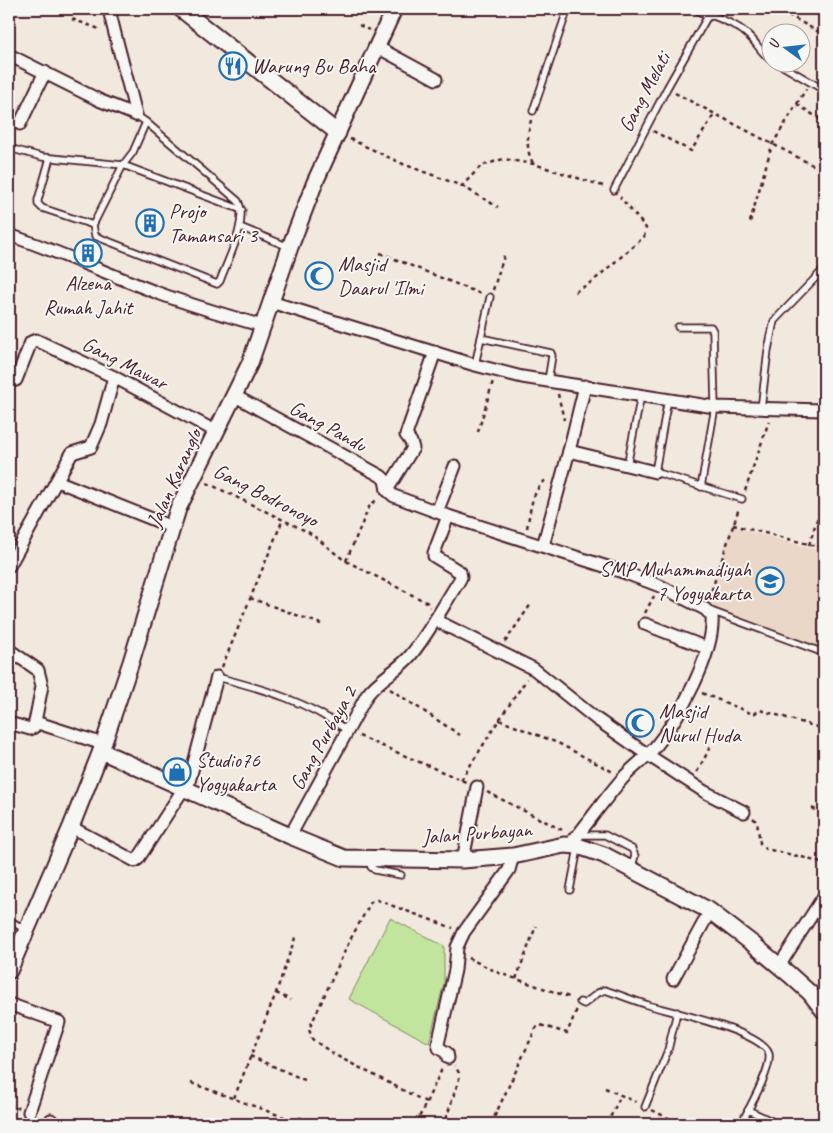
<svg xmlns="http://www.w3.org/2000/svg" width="833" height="1133" viewBox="0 0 833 1133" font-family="Caveat,sans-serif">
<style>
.built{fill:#ebd7c7}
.green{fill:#c2e59e;stroke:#868264}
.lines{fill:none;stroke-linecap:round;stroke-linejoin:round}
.lane-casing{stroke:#4a1f2b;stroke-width:9}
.street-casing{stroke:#4a1f2b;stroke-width:15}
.secondary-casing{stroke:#4a1f2b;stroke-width:19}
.path{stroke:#4a1f2b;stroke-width:2.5;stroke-dasharray:4 4;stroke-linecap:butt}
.lane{stroke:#f6f6f2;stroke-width:5.5}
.street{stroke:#f6f6f2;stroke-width:11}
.secondary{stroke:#f6f6f2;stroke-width:15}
.labels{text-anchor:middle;stroke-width:4;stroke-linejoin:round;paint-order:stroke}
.poi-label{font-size:21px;fill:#4a1f2b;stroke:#f6f6f2;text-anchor:start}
.street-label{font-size:21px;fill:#4a1f2b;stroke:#f6f6f2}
</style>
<rect width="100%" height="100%" fill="#f1e8de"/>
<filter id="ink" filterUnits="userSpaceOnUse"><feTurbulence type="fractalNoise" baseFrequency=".02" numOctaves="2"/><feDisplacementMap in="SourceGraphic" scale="10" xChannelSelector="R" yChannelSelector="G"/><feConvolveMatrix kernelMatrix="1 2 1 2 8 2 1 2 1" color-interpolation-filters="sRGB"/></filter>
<g filter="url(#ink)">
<path class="built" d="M731 526 824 552V650L708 611Z"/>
<path class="green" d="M390 918 444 946V983L429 1043 349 999Z"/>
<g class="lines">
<g class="lane-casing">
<g id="lane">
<path d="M776 62 824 90"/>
<path d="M533 111 566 14 569 9"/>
<path d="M136 115 146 122 238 201C249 221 227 261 220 281L217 284 95 236 93 225 123 165 242 210"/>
<path d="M9 148 42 157 123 165 133 152 146 122"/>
<path d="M50 158 38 200V204L42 208 93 225"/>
<path d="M614 190 667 88 709 14C723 20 738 25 749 36 757 43 761 53 770 59"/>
<path d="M240 227 289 247"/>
<path d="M678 327H711L713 331 715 407 701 487"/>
<path d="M481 338 551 353 552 356 548 381"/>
<path d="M475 365 490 297"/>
<path d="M668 399 655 472 742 499"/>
<path d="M761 409 768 350 774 321 824 269"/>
<path d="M627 466 641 395"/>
<path d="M711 611 824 653"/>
<path d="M217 677C267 690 306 701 348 731"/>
<path d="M579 835H605L632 849 635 856 631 869"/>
<path d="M369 859 371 867 375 870 401 875"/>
<path d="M570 890 578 848"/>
<path d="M9 920 26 930"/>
<path d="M580 1002 584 1004 598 993 605 990C620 995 635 1001 651 1006 673 1012 763 1032 769 1054 772 1069 748 1110 741 1124"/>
<path d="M645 1107 668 1050 677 1012"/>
<path d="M748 1110 778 1124"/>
</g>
</g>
<g class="street-casing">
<g id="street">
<path d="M109 9C117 45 128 80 136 115"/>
<path d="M701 9 709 14"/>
<path d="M377 47 436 79"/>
<path d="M9 55 101 101 136 115"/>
<path d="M20 124 45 72"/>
<path d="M9 235C60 252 108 274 158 293 193 306 228 316 263 326"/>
<path d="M271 302 475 365 522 377 715 407 824 410"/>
<path d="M9 382 16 380 31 342 36 340 114 377 217 432"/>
<path d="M235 396 381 476 385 480 387 490 394 496 448 516 623 572 660 586 705 609 712 616C715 653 679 718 656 746 646 758 633 767 623 778 607 796 593 816 578 835L575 837 571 845"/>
<path d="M569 451 655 472"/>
<path d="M57 481 172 527"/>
<path d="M387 490 413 448 411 442 406 435 435 352"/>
<path d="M437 512 455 466"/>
<path d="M543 546 569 451 585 386"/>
<path d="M9 566 72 453 91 447 101 424 114 377"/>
<path d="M436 619 439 622 534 669 595 718 648 755 705 792 744 812"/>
<path d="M645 624 707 648"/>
<path d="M9 650 38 670 42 686 34 727 30 729 9 723"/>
<path d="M35 722 103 744"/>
<path d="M187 789 217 677"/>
<path d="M71 827 135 861 138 859 184 788"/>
<path d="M290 836 367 695C379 679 397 671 410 656 429 633 443 606 459 581L461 577 460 572 434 556V553L448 516"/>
<path d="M463 860 477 787"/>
<path d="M779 966 824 896"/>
<path d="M673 979 710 911"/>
<path d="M9 1004 59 1022 29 1112"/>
<path d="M448 1058 447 1053 439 1048 438 1044 455 970 457 947 464 932 509 870 513 856"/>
<path d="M51 1120 53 1124"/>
</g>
</g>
<g class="secondary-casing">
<g id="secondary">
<path d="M181 9 338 133"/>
<path d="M101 751 290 836 344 858 463 860 513 856 564 845 578 846 604 855 710 911 753 944 790 975 810 993 824 1011"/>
<path d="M9 971 71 827 101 751 131 662 178 509 250 363 290 247 315 182 394 9"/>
</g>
</g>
<g class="path">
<path d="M783 9 785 13 824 35"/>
<path d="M9 14 11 9"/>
<path d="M72 19 102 30"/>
<path d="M359 25 369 30"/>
<path d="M675 93 824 171"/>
<path d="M797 104 824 122"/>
<path d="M531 120C528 134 525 150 533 163"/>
<path d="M653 131 691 151 714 115"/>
<path d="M350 139 403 164 462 186 481 166 503 159 534 164 606 187"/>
<path d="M462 186 498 207"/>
<path d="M750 222 772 145 806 89"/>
<path d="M380 253 481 294"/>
<path d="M493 290 505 253"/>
<path d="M575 292 593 281 644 237 646 228 620 197"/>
<path d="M558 394 564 420"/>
<path d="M478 432 493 381"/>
<path d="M207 483 308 532C322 541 332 552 346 561L428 603 430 607"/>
<path d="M745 491 769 421"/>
<path d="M733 525 824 548"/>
<path d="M527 528C531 508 531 491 548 478"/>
<path d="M809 545 824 497"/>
<path d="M346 561 370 505 378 499"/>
<path d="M250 598 321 624"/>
<path d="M709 598 739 508"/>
<path d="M645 613 654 596"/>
<path d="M505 642 531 604"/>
<path d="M222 667 283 519"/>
<path d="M390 689 460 735"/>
<path d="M702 693 753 714 760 710 824 729"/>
<path d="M499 720 558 743 613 772"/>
<path d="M359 736 466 782"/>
<path d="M697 772 711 746"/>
<path d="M461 780 499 720 527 679"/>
<path d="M487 792 562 830"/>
<path d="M812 808 824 814"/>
<path d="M753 818 757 822 760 843 766 849 802 857 824 864"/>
<path d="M468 958 499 973 572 998"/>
<path d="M516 979 536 926"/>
<path d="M276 993 291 1000"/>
<path d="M250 1056 307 1081"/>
<path d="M191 1083 289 1119 290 1124"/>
<path d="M605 1088 636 1102"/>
<path d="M234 1098 276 993 296 935"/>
<path d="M426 1102 335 1055 312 1039 309 1029 350 940 371 902 377 900 453 928"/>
<path d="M9 1105 19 1108"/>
<path d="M652 1110 680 1124"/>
<path d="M446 1119 459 1079V1073L455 1066"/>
<path d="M290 1120 301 1118 322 1124"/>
<path d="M416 1124 442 1069"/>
<path d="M491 1124 536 1028 540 1025 567 1033 577 1009"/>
<path d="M607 1124 621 1095"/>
</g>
<use href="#lane" class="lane"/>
<use href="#street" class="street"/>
<use href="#secondary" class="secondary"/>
</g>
</g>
<defs>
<g id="restaurant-ring" transform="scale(1.4375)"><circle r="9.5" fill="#f6f6f2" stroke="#1f6fb2" stroke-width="1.5"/><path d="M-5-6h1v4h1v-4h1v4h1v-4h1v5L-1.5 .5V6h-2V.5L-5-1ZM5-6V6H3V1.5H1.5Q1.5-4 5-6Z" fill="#1f6fb2"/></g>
<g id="building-ring" transform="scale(1.4375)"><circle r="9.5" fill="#f6f6f2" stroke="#1f6fb2" stroke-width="1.5"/><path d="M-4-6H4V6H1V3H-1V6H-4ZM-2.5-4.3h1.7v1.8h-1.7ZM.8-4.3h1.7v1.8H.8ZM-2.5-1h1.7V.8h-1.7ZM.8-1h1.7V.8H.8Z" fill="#1f6fb2"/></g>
<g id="mosque-ring" transform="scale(1.4375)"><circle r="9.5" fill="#f6f6f2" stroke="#1f6fb2" stroke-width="1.5"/><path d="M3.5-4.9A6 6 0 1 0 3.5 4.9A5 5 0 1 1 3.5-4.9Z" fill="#1f6fb2"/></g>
<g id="school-ring" transform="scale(1.4375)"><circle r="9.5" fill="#f6f6f2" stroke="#1f6fb2" stroke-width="1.5"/><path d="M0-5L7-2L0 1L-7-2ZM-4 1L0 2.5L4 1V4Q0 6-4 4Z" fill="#1f6fb2"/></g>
<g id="shop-ring" transform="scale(1.4375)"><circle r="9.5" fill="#f6f6f2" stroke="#1f6fb2" stroke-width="1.5"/><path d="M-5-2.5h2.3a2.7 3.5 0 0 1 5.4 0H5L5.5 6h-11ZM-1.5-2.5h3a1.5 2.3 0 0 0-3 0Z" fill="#1f6fb2"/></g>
</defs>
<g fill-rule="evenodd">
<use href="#restaurant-ring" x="233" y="66"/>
<use href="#building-ring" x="150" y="223"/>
<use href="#building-ring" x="88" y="253"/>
<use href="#mosque-ring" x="319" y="276"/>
<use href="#school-ring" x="770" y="581"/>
<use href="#mosque-ring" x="640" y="723"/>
<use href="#shop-ring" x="177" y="772"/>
</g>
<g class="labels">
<g class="poi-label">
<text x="252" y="73">Warung Bu Baha</text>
<text x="169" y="218">Projo<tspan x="169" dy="24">Tamansari 3</tspan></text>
<text x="338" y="271">Masjid<tspan x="338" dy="24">Daarul 'Ilmi</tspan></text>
<text x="88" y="290" text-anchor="middle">Alzena<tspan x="88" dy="24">Rumah Jahit</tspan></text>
<text x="751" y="576" text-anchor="end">SMP Muhammadiyah<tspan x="751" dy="24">7 Yogyakarta</tspan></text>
<text x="659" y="718">Masjid<tspan x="659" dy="24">Nurul Huda</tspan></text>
<text x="196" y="767">Studio76<tspan x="196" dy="24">Yogyakarta</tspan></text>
</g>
<g class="street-label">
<text transform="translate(644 92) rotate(-62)" y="7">Gang Melati</text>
<text transform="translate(125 363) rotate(27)" y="7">Gang Mawar</text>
<text transform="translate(328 426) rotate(29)" y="7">Gang Pandu</text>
<text transform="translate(174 478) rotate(-66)" y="7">Jalan Karanglo</text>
<text transform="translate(266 495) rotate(27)" y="7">Gang Bodronoyo</text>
<text transform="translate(323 738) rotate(-61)" y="7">Gang Purbaya 2</text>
<text transform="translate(477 833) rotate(-4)" y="7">Jalan Purbayan</text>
</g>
</g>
<rect width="833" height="1133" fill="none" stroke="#f6f6f2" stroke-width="30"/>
<rect x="15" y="15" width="803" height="1103" fill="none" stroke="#4a1f2b" stroke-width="2" filter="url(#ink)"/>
<g transform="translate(786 48) rotate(285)"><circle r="24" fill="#f6f6f2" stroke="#b1a0a2"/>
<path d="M0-4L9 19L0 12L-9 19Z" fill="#1f6fb2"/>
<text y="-8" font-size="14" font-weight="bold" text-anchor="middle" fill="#4a1f2b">U</text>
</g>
</svg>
